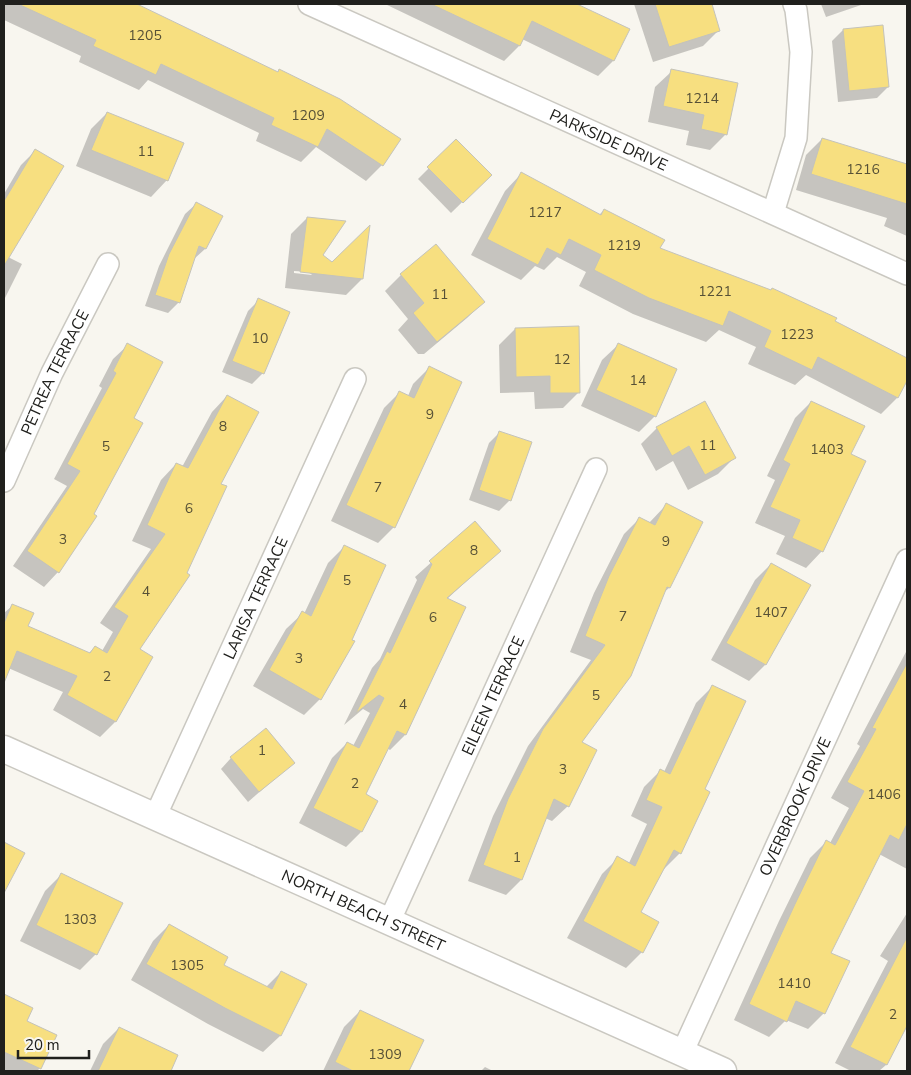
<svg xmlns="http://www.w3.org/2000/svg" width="911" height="1075" viewBox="0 0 911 1075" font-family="'Nunito Sans',sans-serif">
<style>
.shadow{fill:#0003;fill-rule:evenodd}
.building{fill:#f7df80;stroke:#c4c3bb}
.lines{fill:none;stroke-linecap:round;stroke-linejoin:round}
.minor-casing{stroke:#cac8c1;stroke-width:24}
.tertiary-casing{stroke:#cac8c1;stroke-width:29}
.minor{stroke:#fff;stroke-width:21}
.tertiary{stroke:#fff;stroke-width:26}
.labels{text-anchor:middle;stroke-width:5;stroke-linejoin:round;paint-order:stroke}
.number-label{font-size:14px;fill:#565036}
.street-label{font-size:16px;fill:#20201d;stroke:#f8f6ef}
</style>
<rect width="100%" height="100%" fill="#f8f6ef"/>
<g class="shadow">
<path d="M4 4H133L277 73 382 165 366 181 316 147 301 162 256 141 259 133 148 80 139 90 79 62 81 56 4 20Z"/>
<path d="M385 4H540L565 16 628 30 613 61 598 76 522 39 519 46 504 61Z"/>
<path d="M634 4H711L719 30 703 46 653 62Z"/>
<path d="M821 4H864L826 17Z"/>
<path d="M843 30 888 87 877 98 838 102 832 41Z"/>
<path d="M672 71 726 134 710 150 686 145 689 131 648 122 655 87Z"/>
<path d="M107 113 167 180 151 197 76 166 91 129Z"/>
<path d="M822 139 857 150 907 170V236L884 226 887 218 796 190 806 155Z"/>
<path d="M456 141 490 175 451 213 418 179Z"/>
<path d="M35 151 8 257 22 264 4 300V194L21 165Z"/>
<path d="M521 174 599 215 604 210 659 249 834 321 907 360V378L897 398 881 414 806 375 795 385 748 364 756 347 719 330 706 342 633 314 579 286 586 272 557 257 544 270 535 266 521 280 471 255 505 191Z"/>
<path d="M196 204 221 216 205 249 194 259 179 302 168 313 145 306 159 266 185 214Z"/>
<path d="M307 218 321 255 332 264 362 279 346 295 285 288 291 234ZM294 271 309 272 312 275 294 273Z"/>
<path d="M401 275 483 302 467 318 424 354H418L398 330 408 319 385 291Z"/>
<path d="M259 300 263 373 252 384 222 372 248 311Z"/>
<path d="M515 329 579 392 563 408 535 409 534 392 500 393 499 345Z"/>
<path d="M619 344 655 416 639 432 581 406 602 360Z"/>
<path d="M128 345 132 419 58 572 44 587 13 566 67 486 54 479 102 388 99 386 113 359Z"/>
<path d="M429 368 394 527 378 543 331 521 384 408 400 392 408 396 413 384Z"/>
<path d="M227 396 220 484 138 650 115 722 100 737 53 710 63 692 6 667 4 670V613L12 606 26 627 88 654 95 647 102 651 113 632 100 623 151 549 132 541 161 480 176 464 182 467 212 412Z"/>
<path d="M811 402 850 455 822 551 806 568 776 554 785 536 755 523 775 480 767 476 795 418Z"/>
<path d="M657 428 734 458 718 474 688 490 673 461 656 471 641 444Z"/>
<path d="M500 432 510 500 499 511 469 500 489 443Z"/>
<path d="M666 505 702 522 669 588 663 593 580 743 568 806 552 821 545 818 521 880 506 895 468 881 493 816 528 746 591 660 570 652 594 593 624 534 639 519 649 523Z"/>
<path d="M475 523 499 551 447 599 405 735 390 750 387 748 364 795 377 801 361 832 346 847 299 823 332 758 347 743 353 746 370 713 363 709 344 725 372 668 380 659 417 580 415 577Z"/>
<path d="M344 547 320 699 304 715 253 686 286 629 303 613 304 614 328 563Z"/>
<path d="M771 564 765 665 749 681 711 660 755 580Z"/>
<path d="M907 650V763L902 772 907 774V869L879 854 829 953 824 1013 808 1029 786 1020 769 1037 734 1020 779 921 810 858 826 842 830 843 849 808 831 798 860 746 857 744Z"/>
<path d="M712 687 703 790 680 853 664 869 663 868 639 913 642 952 626 968 567 938 602 874 618 858 629 863 647 824 631 816 644 787 660 771 664 772 696 703Z"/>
<path d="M231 758 293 763 248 802 221 769Z"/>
<path d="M61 875 96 954 80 970 20 941 45 891Z"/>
<path d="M907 913V1024L886 1065 879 1071H851L835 1063 888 961 880 956Z"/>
<path d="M169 925 222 965 266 987 281 972 305 985 280 1036 263 1052 208 1024 131 980 153 941Z"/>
<path d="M4 996 31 1009 25 1021 40 1068 37 1071H4Z"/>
<path d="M360 1011 422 1040 408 1071H323L344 1027Z"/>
<path d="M119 1028 177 1055 169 1071H90L103 1044Z"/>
<path d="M485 1067 493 1071H481Z"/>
</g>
<g class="building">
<path d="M18 4H137L278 72 279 69 340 99 401 139 383 166 327 129 318 147 271 125 274 118 161 64 156 75 93 46 96 40Z"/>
<path d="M431 4H577L630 29 614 61 532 21 520 46Z"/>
<path d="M655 4H712L720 31 669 47Z"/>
<path d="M883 25 889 87 849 91 843 29Z"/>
<path d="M671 69 738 83 727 135 701 129 704 115 663 106Z"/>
<path d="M107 112 184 143 168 181 91 150Z"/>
<path d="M822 138 907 164V204L811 174Z"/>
<path d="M456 139 492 175 463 203 427 167Z"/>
<path d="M35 149 64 166 4 266V201Z"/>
<path d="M521 172 601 215 604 209 665 240 660 248 771 290 772 288 837 318 835 321 907 358V381L898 398 818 357 812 370 764 347 771 331 729 311 723 326 649 298 594 270 601 255 569 239 561 255 547 248 538 265 487 239Z"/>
<path d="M196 202 223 216 206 249 199 246 180 303 155 295 169 254Z"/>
<path d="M307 217 346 221 323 255 332 262 370 225 363 279 300 272Z"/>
<path d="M436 244 485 302 437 342 413 313 424 303 400 274Z"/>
<path d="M258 298 290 312 264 374 232 361Z"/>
<path d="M579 326 580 393H550V376L516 377 515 328Z"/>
<path d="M127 343 163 362 134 418 143 423 94 514 97 516 59 573 27 551 80 471 67 464 116 373 113 371Z"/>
<path d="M618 343 677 369 656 417 596 390Z"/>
<path d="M429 366 462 382 395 528 346 505 399 391 414 398Z"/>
<path d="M227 395 259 412 221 484 227 486 187 573 190 575 140 649 153 657 116 722 67 695 77 676 17 651 4 683V623L12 604 34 613 28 626 90 653 95 646 107 653 128 616 114 607 165 534 147 525 176 463 188 468Z"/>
<path d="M705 401 736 458 705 475 689 446 672 456 656 427Z"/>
<path d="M811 401 865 426 851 454 866 461 823 552 792 538 800 520 770 507 790 464 783 460Z"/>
<path d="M499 431 532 442 511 501 479 490Z"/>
<path d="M666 503 703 522 670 588 667 587 631 676 582 742 597 750 569 807 554 799 522 880 483 865 508 799 543 729 605 645 585 636 609 576 639 517 655 525Z"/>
<path d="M475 521 501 551 447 598 466 607 406 735 397 731 366 794 378 801 362 832 313 808 347 742 359 748 384 698 379 695 356 713 387 651 390 653 432 564 429 561Z"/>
<path d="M344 545 386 565 352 640 355 641 321 700 269 670 302 611 311 616Z"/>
<path d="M771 563 811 585 766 665 726 643Z"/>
<path d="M907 663V824L899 840 890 835 831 953 850 961 825 1014 796 1001 787 1022 749 1004 795 904 826 840 835 845 864 791 847 782 876 729 872 728Z"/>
<path d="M712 685 746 701 705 789 710 792 681 854 674 850 641 912 659 922 643 953 583 921 617 856 635 866 662 807 646 800 660 769 670 774Z"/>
<path d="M266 728 295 763 259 792 230 757Z"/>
<path d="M4 842 25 853 4 893Z"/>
<path d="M61 873 123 903 97 955 36 925Z"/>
<path d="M169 924 228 957 224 965 272 989 281 971 307 984 281 1036 225 1008 146 964Z"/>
<path d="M907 937V1026L887 1065 850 1047Z"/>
<path d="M4 994 33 1008 27 1021 57 1035 41 1069 4 1052Z"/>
<path d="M360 1010 424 1040 409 1071H353L335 1062Z"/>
<path d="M119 1027 178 1055 171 1071H98Z"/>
</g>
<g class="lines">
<g class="minor-casing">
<g id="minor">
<path id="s1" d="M309 4 907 274"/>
<path d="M773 213 796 138 801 52 796 10 794 4"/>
<path id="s2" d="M4 481 52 373 108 264"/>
<path id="s3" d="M155 817 355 379"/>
<path id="s4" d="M389 922 596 469"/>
<path id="s5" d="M682 1053 907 560"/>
</g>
</g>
<g class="tertiary-casing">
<g id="tertiary">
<path id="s6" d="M4 749 723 1071"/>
</g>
</g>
<use href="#minor" class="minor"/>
<use href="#tertiary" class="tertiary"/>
</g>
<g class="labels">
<g class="number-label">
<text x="145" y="40">1205</text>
<text x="702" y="103">1214</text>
<text x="308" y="120">1209</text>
<text x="146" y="156">11</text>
<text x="863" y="174">1216</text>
<text x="545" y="217">1217</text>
<text x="624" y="250">1219</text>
<text x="715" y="296">1221</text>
<text x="440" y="299">11</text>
<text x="797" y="339">1223</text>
<text x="260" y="343">10</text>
<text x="562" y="364">12</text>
<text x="638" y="385">14</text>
<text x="430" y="419">9</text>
<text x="223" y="431">8</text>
<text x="708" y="450">11</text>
<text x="106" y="451">5</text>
<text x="827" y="454">1403</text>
<text x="378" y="492">7</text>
<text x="189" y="513">6</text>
<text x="63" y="544">3</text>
<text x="666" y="546">9</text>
<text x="474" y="555">8</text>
<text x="347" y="585">5</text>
<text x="146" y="596">4</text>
<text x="771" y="617">1407</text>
<text x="623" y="621">7</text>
<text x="433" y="622">6</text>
<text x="299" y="663">3</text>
<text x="107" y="681">2</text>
<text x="596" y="700">5</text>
<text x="403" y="709">4</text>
<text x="262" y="755">1</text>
<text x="563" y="774">3</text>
<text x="355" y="788">2</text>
<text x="884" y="799">1406</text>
<text x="517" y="862">1</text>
<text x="80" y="924">1303</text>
<text x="187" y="970">1305</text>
<text x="794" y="988">1410</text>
<text x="893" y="1019">2</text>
<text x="385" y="1059">1309</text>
</g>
<g class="street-label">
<text dy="6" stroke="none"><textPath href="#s1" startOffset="329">PARKSIDE DRIVE</textPath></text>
<text dy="6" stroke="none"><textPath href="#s2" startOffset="120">PETREA TERRACE</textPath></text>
<text dy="6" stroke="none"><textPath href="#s3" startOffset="241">LARISA TERRACE</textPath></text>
<text dy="6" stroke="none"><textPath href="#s4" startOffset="249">EILEEN TERRACE</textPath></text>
<text dy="6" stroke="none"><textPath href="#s5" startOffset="271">OVERBROOK DRIVE</textPath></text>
<text dy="6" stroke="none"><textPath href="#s6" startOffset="394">NORTH BEACH STREET</textPath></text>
</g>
</g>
<rect width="911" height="1075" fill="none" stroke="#20201d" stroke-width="10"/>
<path d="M18 1050v8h71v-8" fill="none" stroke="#20201d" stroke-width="2.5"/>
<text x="25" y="1050" font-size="15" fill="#20201d" stroke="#f8f6ef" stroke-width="4" paint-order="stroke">20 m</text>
</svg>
